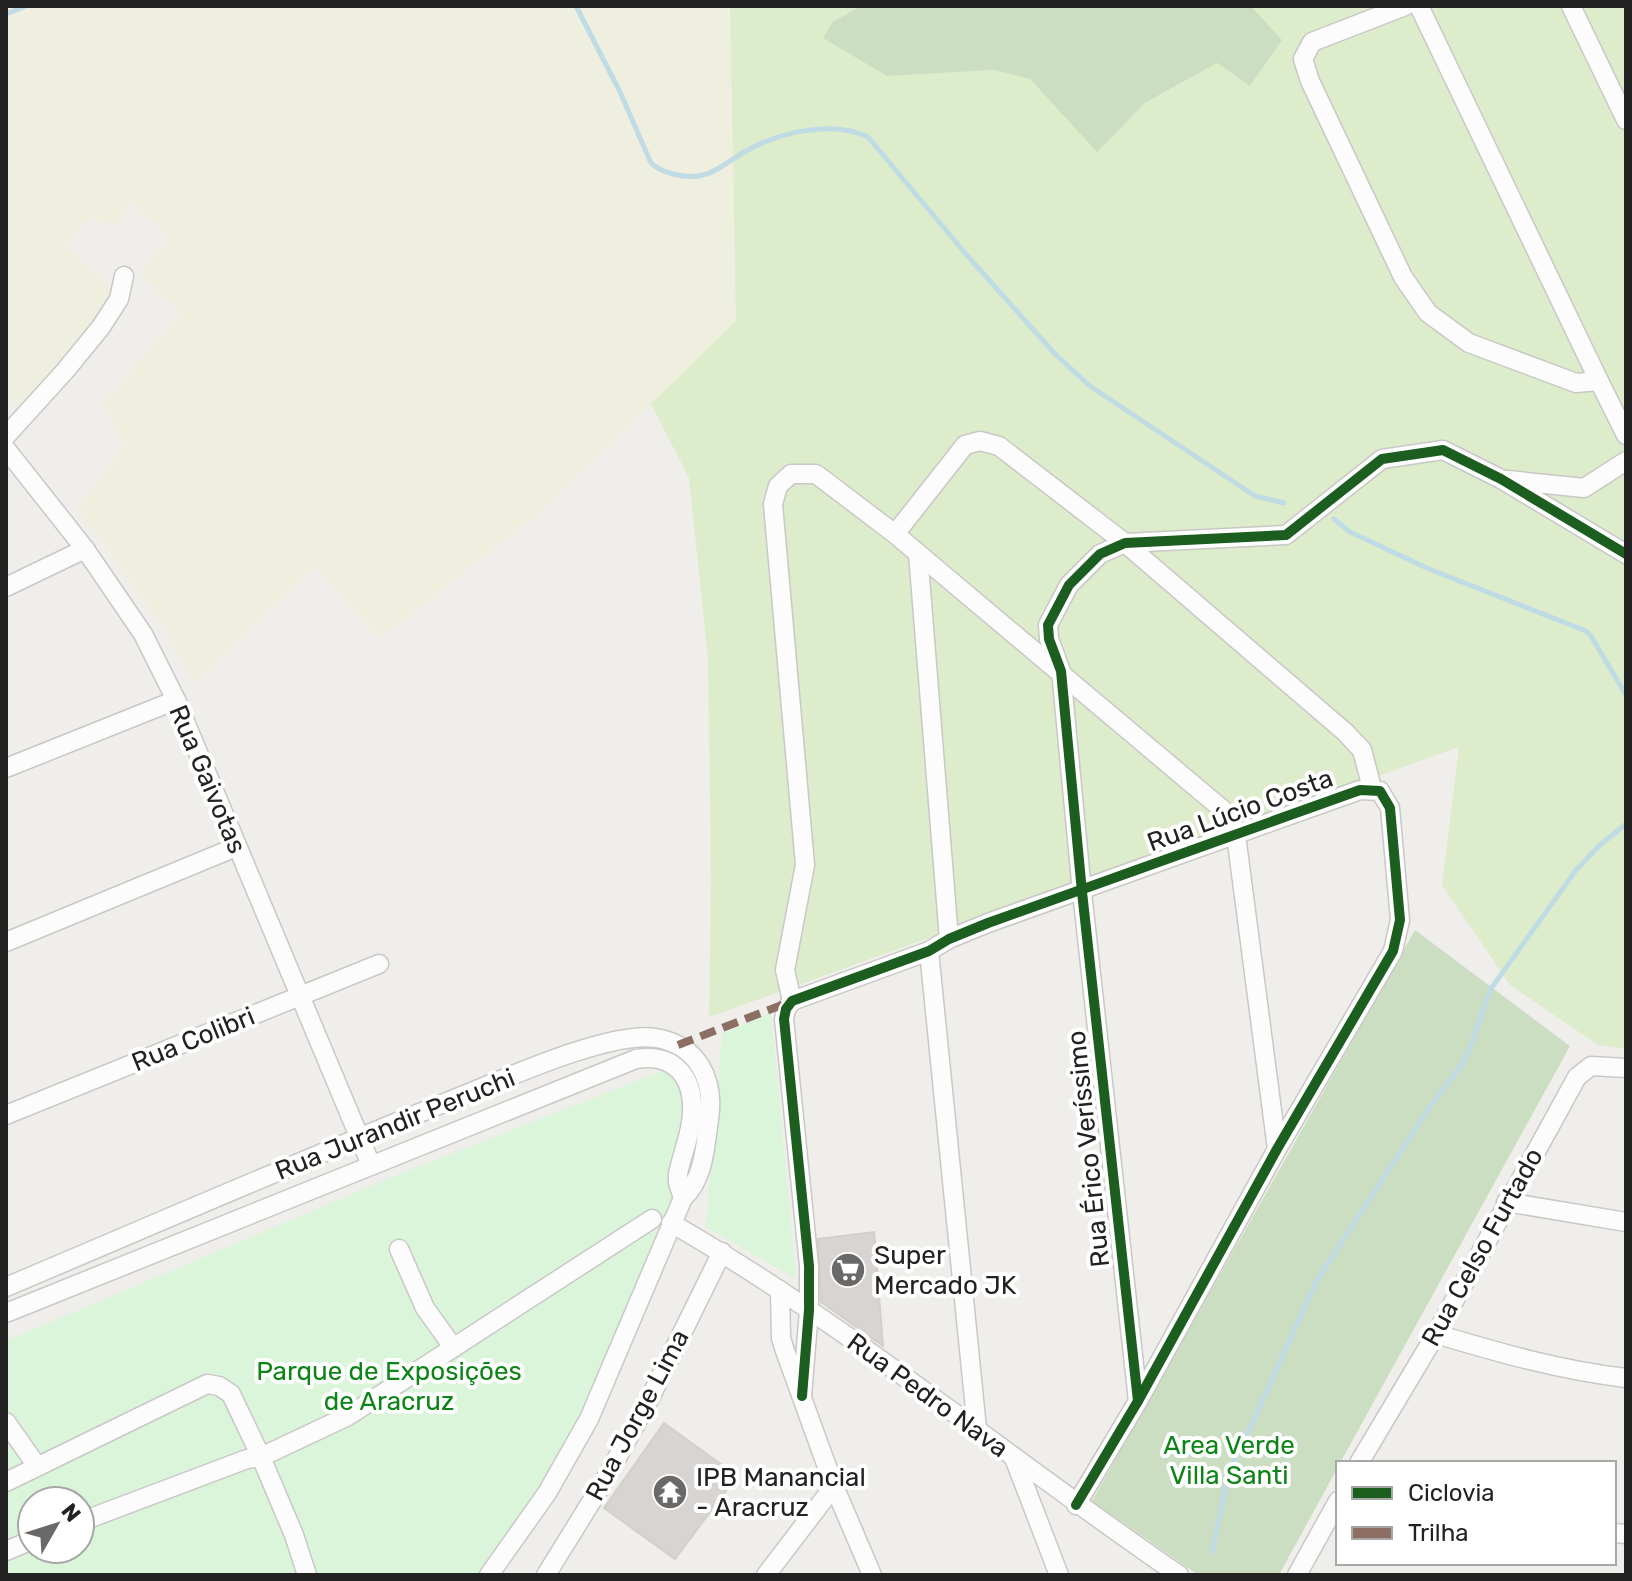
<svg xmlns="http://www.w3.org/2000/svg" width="1632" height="1581" viewBox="0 0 1632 1581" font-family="Rubik,sans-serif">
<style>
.farmland{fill:#efefdf}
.grass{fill:#ddeccb}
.forest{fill:#cbdec1}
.park{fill:#daf5da;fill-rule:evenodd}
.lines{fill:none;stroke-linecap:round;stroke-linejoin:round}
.stream{stroke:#bfdbe3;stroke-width:5}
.building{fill:#d7d4d2;stroke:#d3d0cc;stroke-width:2}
.minor-casing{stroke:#c9c8c7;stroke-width:21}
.minor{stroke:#fdfcfc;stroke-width:18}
.quiet{stroke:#8d6e63;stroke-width:8;stroke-dasharray:16 8;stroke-linecap:butt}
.cycleway-casing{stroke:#fff;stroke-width:15}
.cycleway{stroke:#1b5e20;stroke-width:10}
.labels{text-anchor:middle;stroke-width:8;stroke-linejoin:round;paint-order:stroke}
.street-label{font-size:26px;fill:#222;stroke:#fff}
.poi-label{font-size:26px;fill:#222;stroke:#fff;text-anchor:start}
.park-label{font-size:26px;fill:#0c8416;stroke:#fff}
</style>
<rect width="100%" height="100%" fill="#f0eeeb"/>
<path class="farmland" d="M6 6H730L736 321 526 526 525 523 380 640 315 566 194 684 166 630 77 508 125 445 102 404 181 313 138 275 170 238 128 200 121 226 89 219 65 246 120 296 17 410 6 392Z"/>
<path class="grass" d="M730 6H861L833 22 887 76 995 70 1030 79 1097 151 1145 103 1217 63 1250 86 1282 40 1251 6H1626V1049L1598 1045 1510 985 1442 885 1459 747 709 1017 711 879 708 659 689 478 651 404 736 321Z"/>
<g class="forest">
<path d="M861 6H1251L1282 40 1250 86 1217 63 1145 103 1097 152 1030 79 995 70 887 76 823 38 833 22Z"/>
<path d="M1415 930 1570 1046 1340 1463H1338V1467L1279 1575H1198L1092 1501Z"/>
</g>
<g class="park">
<path d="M771 1013 796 1279 706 1227 722 1034Z"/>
<path d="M672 1071 698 1098 701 1107 674 1213 587 1421 483 1575H6V1341L390 1178 657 1073ZM32 1501H80V1549H32Z"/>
</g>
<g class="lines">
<g class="stream">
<path d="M576 6 620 92 651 163C661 173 684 178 698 176 716 174 732 158 748 150 781 132 832 120 868 137L965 253 1056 355 1090 386 1255 496 1284 503"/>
<path d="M6 14 26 6"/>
<path d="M1334 519 1350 532 1429 569 1586 631 1591 636 1626 695"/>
<path d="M1212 1552 1226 1486 1234 1463 1317 1280 1431 1105 1463 1063 1469 1051 1490 990 1576 870 1600 845 1626 824"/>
</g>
</g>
<g class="building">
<path d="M874 1232 883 1346 821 1302 818 1239Z"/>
<path d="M664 1423 737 1476 675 1559 604 1508Z"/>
</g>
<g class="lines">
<g class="minor-casing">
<g id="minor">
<path d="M1405 6 1312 42 1303 59 1310 81 1403 277 1428 313 1469 343 1576 383 1599 381 1419 6"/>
<path d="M1571 6 1626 120"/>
<path d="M1599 381 1626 435"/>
<path d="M6 436 65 371 101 327 119 299 124 276"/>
<path d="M6 449 85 549 143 634 176 700 371 1165"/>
<path d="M1508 480 1584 488 1626 461"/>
<path d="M895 534 965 445 980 441 999 446 1125 543 1345 732 1362 750 1372 788"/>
<path d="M918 553 949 939"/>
<path d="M6 587 85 549"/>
<path d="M6 768 176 700"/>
<path d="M6 942 236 847"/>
<path d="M929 951 977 1429"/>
<path d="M792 1001 785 970 805 865 773 504 778 486 791 474H816L895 534 1222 809 1236 835 1277 1149"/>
<path d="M6 1115 379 964"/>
<path d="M1506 1202 1626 1222"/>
<path d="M671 1223C850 1326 1009 1459 1179 1575"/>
<path d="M399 1249 425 1308 453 1347"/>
<path d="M6 1287C155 1224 304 1159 454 1099 500 1081 610 1030 656 1038 698 1045 715 1080 709 1119 705 1147 704 1179 683 1198L589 1419 547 1493 489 1575"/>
<path d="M780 1290 781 1338 785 1351 834 1486 872 1575"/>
<path d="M6 1313 636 1059C674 1053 694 1076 692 1114 691 1134 682 1154 678 1174V1183L683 1198"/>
<path d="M1436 1334C1500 1353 1559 1370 1626 1378"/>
<path d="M802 1396 809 1310V1266L784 1019 786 1009 792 1001 929 951 949 939 988 923 1360 790 1380 791 1390 808 1400 920 1393 951 1277 1149 1138 1401 1076 1505"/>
<path d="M1138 1401 1082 892 1061 671 1049 639 1048 625 1069 585 1100 554 1125 543 1286 535 1382 459 1443 450 1501 479 1626 554"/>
<path d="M6 1422 37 1466"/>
<path d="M1014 1458 1059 1575"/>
<path d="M1359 1463 1436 1334 1577 1077 1591 1066 1626 1068"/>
<path d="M6 1482 207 1384 219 1386 231 1394 261 1457 247 1459 80 1522"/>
<path d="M1614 1533 1626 1534"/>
<path d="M6 1551 32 1540"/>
<path d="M307 1575 294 1535 261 1457 348 1416 652 1219"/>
<path d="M546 1575 606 1478 651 1396 722 1252"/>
<path d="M766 1575 834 1486"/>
<path d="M1297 1575 1338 1501"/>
</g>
</g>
<use href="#minor" class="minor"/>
<path class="quiet" d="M678 1045 792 1001"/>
<g class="cycleway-casing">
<g id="cycleway">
<path d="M802 1396 809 1310V1266L784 1019 786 1009 792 1001 929 951 949 939 988 923 1360 790 1380 791 1390 808 1400 920 1393 951 1277 1149 1138 1401 1076 1505"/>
<path d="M1138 1401 1082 892 1061 671 1049 639 1048 625 1069 585 1100 554 1125 543 1286 535 1382 459 1443 450 1501 479 1626 554"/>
</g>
</g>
<use href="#cycleway" class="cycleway"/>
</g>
<defs>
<g id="supermarket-disc" transform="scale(1.8)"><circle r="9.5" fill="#6a6968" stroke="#fff"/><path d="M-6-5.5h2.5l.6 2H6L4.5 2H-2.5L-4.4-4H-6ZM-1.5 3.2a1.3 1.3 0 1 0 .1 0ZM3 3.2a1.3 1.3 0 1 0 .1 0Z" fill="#fff"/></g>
<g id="temple-disc" transform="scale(1.8)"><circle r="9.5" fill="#6a6968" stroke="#fff"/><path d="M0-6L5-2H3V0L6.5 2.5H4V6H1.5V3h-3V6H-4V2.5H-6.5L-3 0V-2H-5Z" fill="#fff"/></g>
</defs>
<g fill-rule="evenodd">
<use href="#supermarket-disc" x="848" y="1270"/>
<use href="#temple-disc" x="670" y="1492"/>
</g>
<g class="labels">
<g class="street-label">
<text transform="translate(208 779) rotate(67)" y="9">Rua Gaivotas</text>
<text transform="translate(1240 810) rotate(-20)" y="9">Rua Lúcio Costa</text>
<text transform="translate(193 1039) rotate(-22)" y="9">Rua Colibri</text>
<text transform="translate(395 1124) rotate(-22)" y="9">Rua Jurandir Peruchi</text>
<text transform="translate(1088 1149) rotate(-96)" y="9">Rua Érico Veríssimo</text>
<text transform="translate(1482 1247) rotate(-61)" y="9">Rua Celso Furtado</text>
<text transform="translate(928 1395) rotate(36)" y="9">Rua Pedro Nava</text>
<text transform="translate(637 1415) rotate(-62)" y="9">Rua Jorge Lima</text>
</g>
<g class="poi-label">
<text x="874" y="1264">Super<tspan x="874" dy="30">Mercado JK</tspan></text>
<text x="696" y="1486">IPB Manancial<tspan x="696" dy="30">- Aracruz</tspan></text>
</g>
<g class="park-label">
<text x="389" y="1380">Parque de Exposições<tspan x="389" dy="30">de Aracruz</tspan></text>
<text x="1229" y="1454">Area Verde<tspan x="1229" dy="30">Villa Santi</tspan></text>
</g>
</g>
<rect width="1632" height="1581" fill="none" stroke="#222222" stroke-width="16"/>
<rect x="1336" y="1461" width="280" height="104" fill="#ffffff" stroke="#a7a7a7" stroke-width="2"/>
<rect x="1352" y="1487" width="40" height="12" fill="#1b5e20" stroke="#a7a7a7" stroke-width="2"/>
<text x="1408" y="1501" font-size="24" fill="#222222">Ciclovia</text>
<rect x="1352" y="1527" width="40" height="12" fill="#8d6e63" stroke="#a7a7a7" stroke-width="2"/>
<text x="1408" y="1541" font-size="24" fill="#222222">Trilha</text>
<g transform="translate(56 1525) rotate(51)"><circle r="38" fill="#ffffff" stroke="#a7a7a7" stroke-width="2"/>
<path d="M0-6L14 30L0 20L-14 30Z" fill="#6a6968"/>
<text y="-12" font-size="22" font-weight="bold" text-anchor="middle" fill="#222222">N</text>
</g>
</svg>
